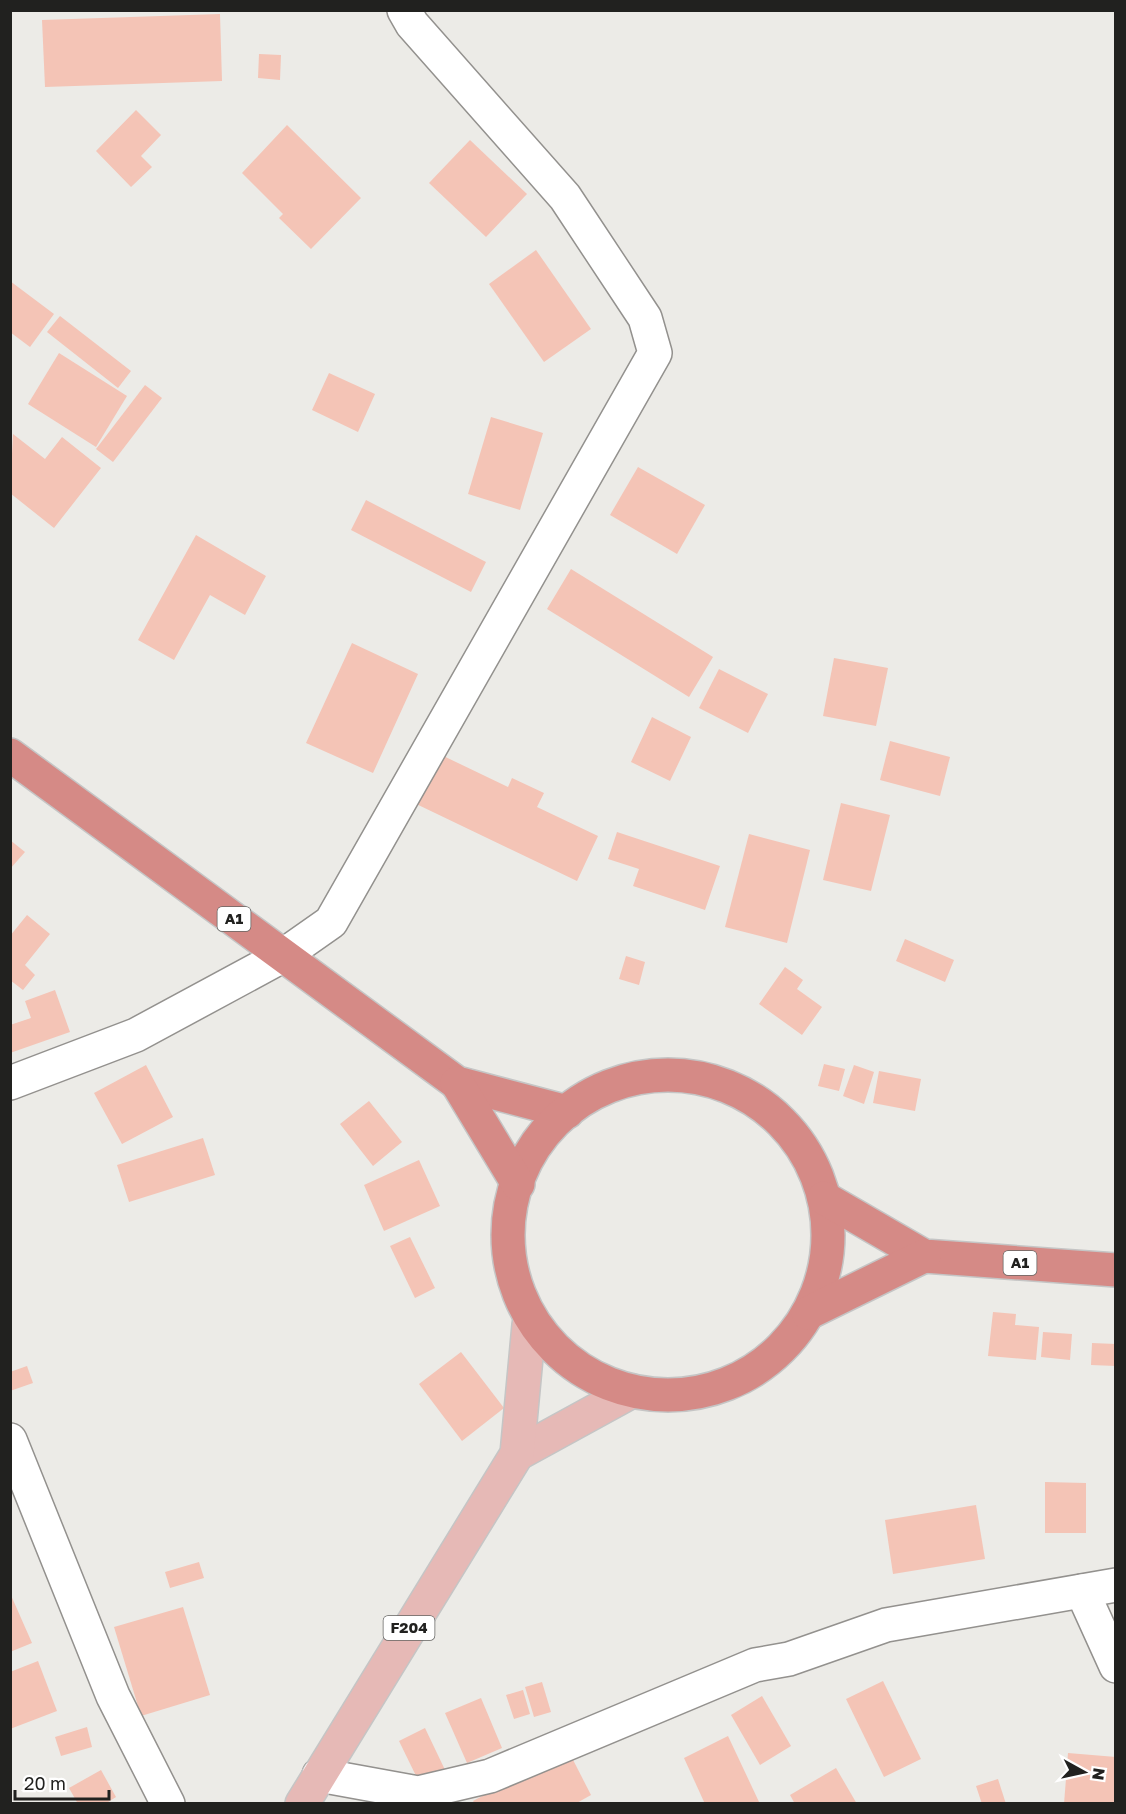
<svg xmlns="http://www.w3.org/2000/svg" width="1126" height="1814" viewBox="0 0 1126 1814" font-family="'Golos Text',sans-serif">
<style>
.building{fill:#f4c4b6}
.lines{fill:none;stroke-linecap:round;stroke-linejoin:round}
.minor-casing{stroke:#93918e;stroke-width:36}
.major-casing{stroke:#c5c5c5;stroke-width:36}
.highway-casing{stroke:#c5c5c5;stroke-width:36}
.minor{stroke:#fff;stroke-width:33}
.major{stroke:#e6b9b6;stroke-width:33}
.highway{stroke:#d58a86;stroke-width:33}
.labels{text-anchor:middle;stroke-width:4.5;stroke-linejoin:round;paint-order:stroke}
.shield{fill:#fff;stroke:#646462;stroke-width:1.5}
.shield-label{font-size:15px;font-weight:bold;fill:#21211f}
</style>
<rect width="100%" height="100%" fill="#ecebe7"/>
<g class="building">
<path d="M220 14 222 81 45 87 42 20Z"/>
<path d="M259 54 281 55 280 80 258 78Z"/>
<path d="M136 110 161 135 141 156 152 167 131 187 96 151Z"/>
<path d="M287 125 361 198 311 249 279 218 283 214 242 173Z"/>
<path d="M470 140 527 194 486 237 429 183Z"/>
<path d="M536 250 591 329 544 362 489 284Z"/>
<path d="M10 281 54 314 30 347 10 332Z"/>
<path d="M60 316 131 371 118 388 47 332Z"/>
<path d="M59 353 127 396 96 447 28 404Z"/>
<path d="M329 373 375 394 358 432 312 410Z"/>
<path d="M145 385 162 398 113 462 96 449Z"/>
<path d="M491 417 543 433 520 510 468 494Z"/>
<path d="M13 434 45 459 62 437 101 468 54 528 10 493Z"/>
<path d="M638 467 705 505 677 554 610 515Z"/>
<path d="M366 500 486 562 471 592 351 530Z"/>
<path d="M196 535 266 576 245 615 210 595 174 660 138 640Z"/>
<path d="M571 569 713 657 689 697 547 609Z"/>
<path d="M352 643 418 674 373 773 306 743Z"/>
<path d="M834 658 888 668 876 726 823 716Z"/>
<path d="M719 669 768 694 748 733 699 708Z"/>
<path d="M652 717 691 737 670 781 631 762Z"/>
<path d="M890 741 950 757 940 796 880 780Z"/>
<path d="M433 751 508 787 512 778 544 793 537 807 598 836 577 881 410 801Z"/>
<path d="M841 803 890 815 871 891 823 880Z"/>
<path d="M617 832 720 866 705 910 633 886 639 869 608 859Z"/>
<path d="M749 834 810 850 787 943 725 927Z"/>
<path d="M10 840 25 852 10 869Z"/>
<path d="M27 915 50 934 25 965 35 975 23 990 10 980V936Z"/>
<path d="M905 939 954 960 945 982 896 961Z"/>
<path d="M626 956 645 962 639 985 619 979Z"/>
<path d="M785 967 803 980 797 989 822 1007 802 1035 759 1004Z"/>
<path d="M55 990 70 1032 10 1053V1025L31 1018 25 1001Z"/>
<path d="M824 1064 845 1069 839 1091 818 1086Z"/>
<path d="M146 1065 173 1117 122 1144 94 1093Z"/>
<path d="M854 1065 874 1072 864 1104 843 1096Z"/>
<path d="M879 1071 921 1079 915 1111 873 1103Z"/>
<path d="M369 1101 402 1142 373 1166 340 1124Z"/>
<path d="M203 1138 215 1175 129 1202 117 1165Z"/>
<path d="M419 1160 440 1206 384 1231 364 1185Z"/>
<path d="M410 1237 435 1288 415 1298 390 1246Z"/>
<path d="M993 1312 1016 1314 1015 1325 1039 1327 1036 1360 988 1356Z"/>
<path d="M1043 1332 1072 1334 1070 1360 1041 1357Z"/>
<path d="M1092 1343 1116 1344V1366L1091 1365Z"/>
<path d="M461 1352 504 1408 462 1441 419 1384Z"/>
<path d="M27 1366 33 1383 10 1391V1372Z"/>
<path d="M1045 1482 1086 1483V1533H1045Z"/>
<path d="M976 1505 985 1559 893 1574 885 1520Z"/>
<path d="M199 1562 204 1578 170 1588 165 1572Z"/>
<path d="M10 1593 32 1643 10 1652Z"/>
<path d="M183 1607 210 1695 141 1716 114 1627Z"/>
<path d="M38 1661 57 1711 10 1729V1672Z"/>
<path d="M883 1681 921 1759 884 1777 846 1699Z"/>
<path d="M542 1682 551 1712 534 1717 525 1687Z"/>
<path d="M523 1690 530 1714 514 1719 506 1695Z"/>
<path d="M762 1696 791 1746 760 1765 731 1715Z"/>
<path d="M481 1698 502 1748 467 1763 445 1713Z"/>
<path d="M87 1727 92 1747 61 1756 55 1737Z"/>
<path d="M425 1728 446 1772 420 1784 399 1741Z"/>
<path d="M728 1736 760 1804H705L684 1758Z"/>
<path d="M568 1750 591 1795 575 1804H475L473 1801Z"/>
<path d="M1068 1753 1116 1757V1804H1064Z"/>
<path d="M836 1768 857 1804H795L790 1795Z"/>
<path d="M101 1770 116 1797 105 1804H78L69 1788Z"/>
<path d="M998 1779 1006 1804H982L976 1786Z"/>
</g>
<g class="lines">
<g class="minor-casing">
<g id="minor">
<path d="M10 1083 136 1035 284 955 331 922 655 353 645 318 565 197 412 24 404 10"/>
<path d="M10 1440 113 1696 168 1804"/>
<path d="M1082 1591 1116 1666"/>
<path d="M319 1775 418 1793 490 1776 755 1665 789 1659 886 1625 1116 1585"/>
</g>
</g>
<g class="major-casing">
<g id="major">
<path d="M517 1454 632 1391"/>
<path d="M302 1804 517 1454 529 1325"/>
</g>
</g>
<g class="highway-casing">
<g id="highway">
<path d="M10 755 457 1083 567 1112"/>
<circle cx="668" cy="1235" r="160"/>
<path d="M457 1083 518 1184"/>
<path d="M824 1198 924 1256 1116 1270"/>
<path d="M808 1313 924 1256"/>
</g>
</g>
<use href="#minor" class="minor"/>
<use href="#major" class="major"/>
<use href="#highway" class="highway"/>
</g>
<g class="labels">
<g class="shield">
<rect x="217.5" y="907" width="33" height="24" rx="4.5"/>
<rect x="1003.5" y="1251" width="33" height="24" rx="4.5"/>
<rect x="383.5" y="1616" width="51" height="24" rx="4.5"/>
</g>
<g class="shield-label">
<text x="234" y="924">A1</text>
<text x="1020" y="1268">A1</text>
<text x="409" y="1633">F204</text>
</g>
</g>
<rect width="1126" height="1814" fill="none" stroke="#21211f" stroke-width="24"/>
<g transform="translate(1084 1772) rotate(98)" stroke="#ffffff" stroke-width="4.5" paint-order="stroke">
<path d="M0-4.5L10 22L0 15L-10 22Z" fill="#21211f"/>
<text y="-9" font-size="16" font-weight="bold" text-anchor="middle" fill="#21211f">N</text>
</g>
<path d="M15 1790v9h94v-9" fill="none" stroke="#21211f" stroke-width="3"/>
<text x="24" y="1790" font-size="18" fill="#21211f" stroke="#ffffff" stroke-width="4.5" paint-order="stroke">20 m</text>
</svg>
